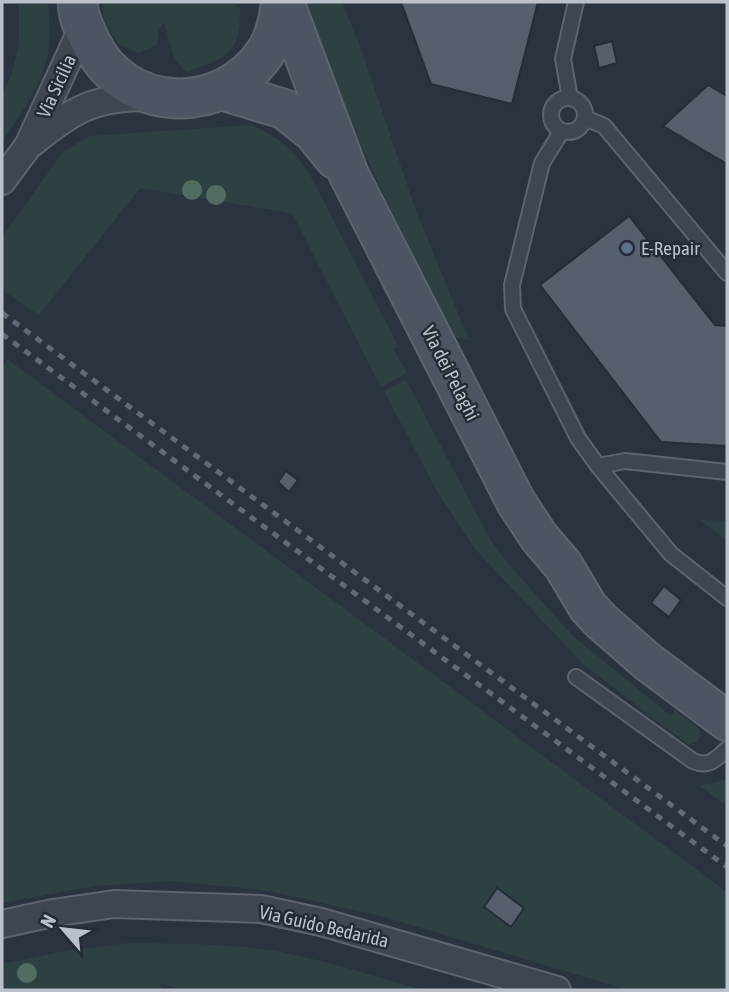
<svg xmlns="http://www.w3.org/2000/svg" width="729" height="992" viewBox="0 0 729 992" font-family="'Asap Condensed',sans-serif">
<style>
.green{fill:#2d4143}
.building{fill:#555f6e;stroke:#252d38;stroke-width:2}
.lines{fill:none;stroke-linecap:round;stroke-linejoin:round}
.lane-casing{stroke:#5c646e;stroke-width:18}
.street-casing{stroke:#5c646e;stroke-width:30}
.secondary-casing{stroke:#5c646e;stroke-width:42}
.lane{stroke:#3e4651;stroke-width:14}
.street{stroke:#3e4651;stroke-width:26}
.secondary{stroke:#4c5564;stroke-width:38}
.rail{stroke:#606a78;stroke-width:5;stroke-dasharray:7 7;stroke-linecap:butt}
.tree{fill:#536c62}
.service-dot{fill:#5c6f8a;stroke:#232b37;stroke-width:2.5}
.labels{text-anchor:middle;stroke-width:5;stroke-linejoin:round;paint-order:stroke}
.street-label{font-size:19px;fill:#bbc1cb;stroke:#232b37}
.poi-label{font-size:19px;fill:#bbc1cb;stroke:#232b37;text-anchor:start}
</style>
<rect width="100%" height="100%" fill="#2a3441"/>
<g class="green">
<path d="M19 2H48C49 18 51 36 48 52 42 84 21 115 2 141V94L11 77 19 44Z"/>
<path d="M103 2H230L240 7C241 54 227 58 186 72L174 58 164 22 159 30 157 45 139 53 118 44 104 21Z"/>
<path d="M304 2H342L362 52 416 211 469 340 455 337 385 198 315 42Z"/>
<path d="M252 125C280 139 290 147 309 173L398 346 393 349 407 373 381 387 292 213 140 188 39 315 2 290V237L64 151 90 136Z"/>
<path d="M7 359 727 892V990H628L385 917 264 890 170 881 95 886 2 903V369Z"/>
<path d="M406 380 491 541 511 567 572 635 671 716 675 710 698 728 701 735 697 742 688 745 583 664 475 549 438 493 384 391Z"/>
<path d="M700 520 727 521V541Z"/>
<path d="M727 779V806L700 786Z"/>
<path d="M129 943C179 944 231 943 280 952 328 961 375 976 422 990H185L161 984 160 990H2V964L65 951Z"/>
</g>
<g class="building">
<path d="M401 2H538L512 104 431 84Z"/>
<path d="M612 41 617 63 599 68 594 46Z"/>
<path d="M708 85 727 96V164L663 126Z"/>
<path d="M629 216 715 325 727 326V446L661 442 540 285Z"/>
<path d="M286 471 298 480 289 492 278 482Z"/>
<path d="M664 586 681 600 669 617 651 603Z"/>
<path d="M497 888 524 908 511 927 484 907Z"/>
</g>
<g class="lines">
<g class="lane-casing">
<g id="lane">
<circle cx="568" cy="115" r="17"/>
<path d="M570 98 563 59 576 2"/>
<path d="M585 118 604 126 727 273"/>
<path d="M561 132 542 163 512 285 513 309 578 438 598 466 671 554 727 598"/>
<path d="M598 466 625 461 727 472"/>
<path d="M576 677 693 761C709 768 716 759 727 749"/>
</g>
</g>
<g class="street-casing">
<g id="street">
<path d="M32 143C74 109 94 97 149 97"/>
<path d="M2 181 28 146 83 27"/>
<path d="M2 924 53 913 114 904 261 909 321 922 557 990"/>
</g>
</g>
<g class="secondary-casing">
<g id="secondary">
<path d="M78 2C77 16 85 30 91 43 125 113 221 117 265 53 275 38 279 20 281 2"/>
<path d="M284 2 349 175 516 502 539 537 563 565 588 607 601 621 648 662 727 721"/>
<path d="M221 90 284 109 313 132 335 159"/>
</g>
</g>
<use href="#lane" class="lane"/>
<use href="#street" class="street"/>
<use href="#secondary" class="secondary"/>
<g class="rail">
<path d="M2 313 727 846"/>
<path d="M2 334 727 867"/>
</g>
</g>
<g class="tree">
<circle cx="192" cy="190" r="10"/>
<circle cx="216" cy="195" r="10"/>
<circle cx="27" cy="973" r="10"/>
</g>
<circle class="service-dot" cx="627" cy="248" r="7"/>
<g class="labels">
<g class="street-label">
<text transform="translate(56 86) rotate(-65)" y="7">Via Sicilia</text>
<text transform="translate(451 373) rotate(63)" y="7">Via dei Pelaghi</text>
<text transform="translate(324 926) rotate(13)" y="7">Via Guido Bedarida</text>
</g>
<g class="poi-label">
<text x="641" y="255">E-Repair</text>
</g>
</g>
<rect width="729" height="992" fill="none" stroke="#bbc1cb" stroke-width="7"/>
<g transform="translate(63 929) rotate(298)" stroke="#232b37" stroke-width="5" paint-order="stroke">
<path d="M0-5L12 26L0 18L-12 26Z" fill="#bbc1cb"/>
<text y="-10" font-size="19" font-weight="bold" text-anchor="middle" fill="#bbc1cb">N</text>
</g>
</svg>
